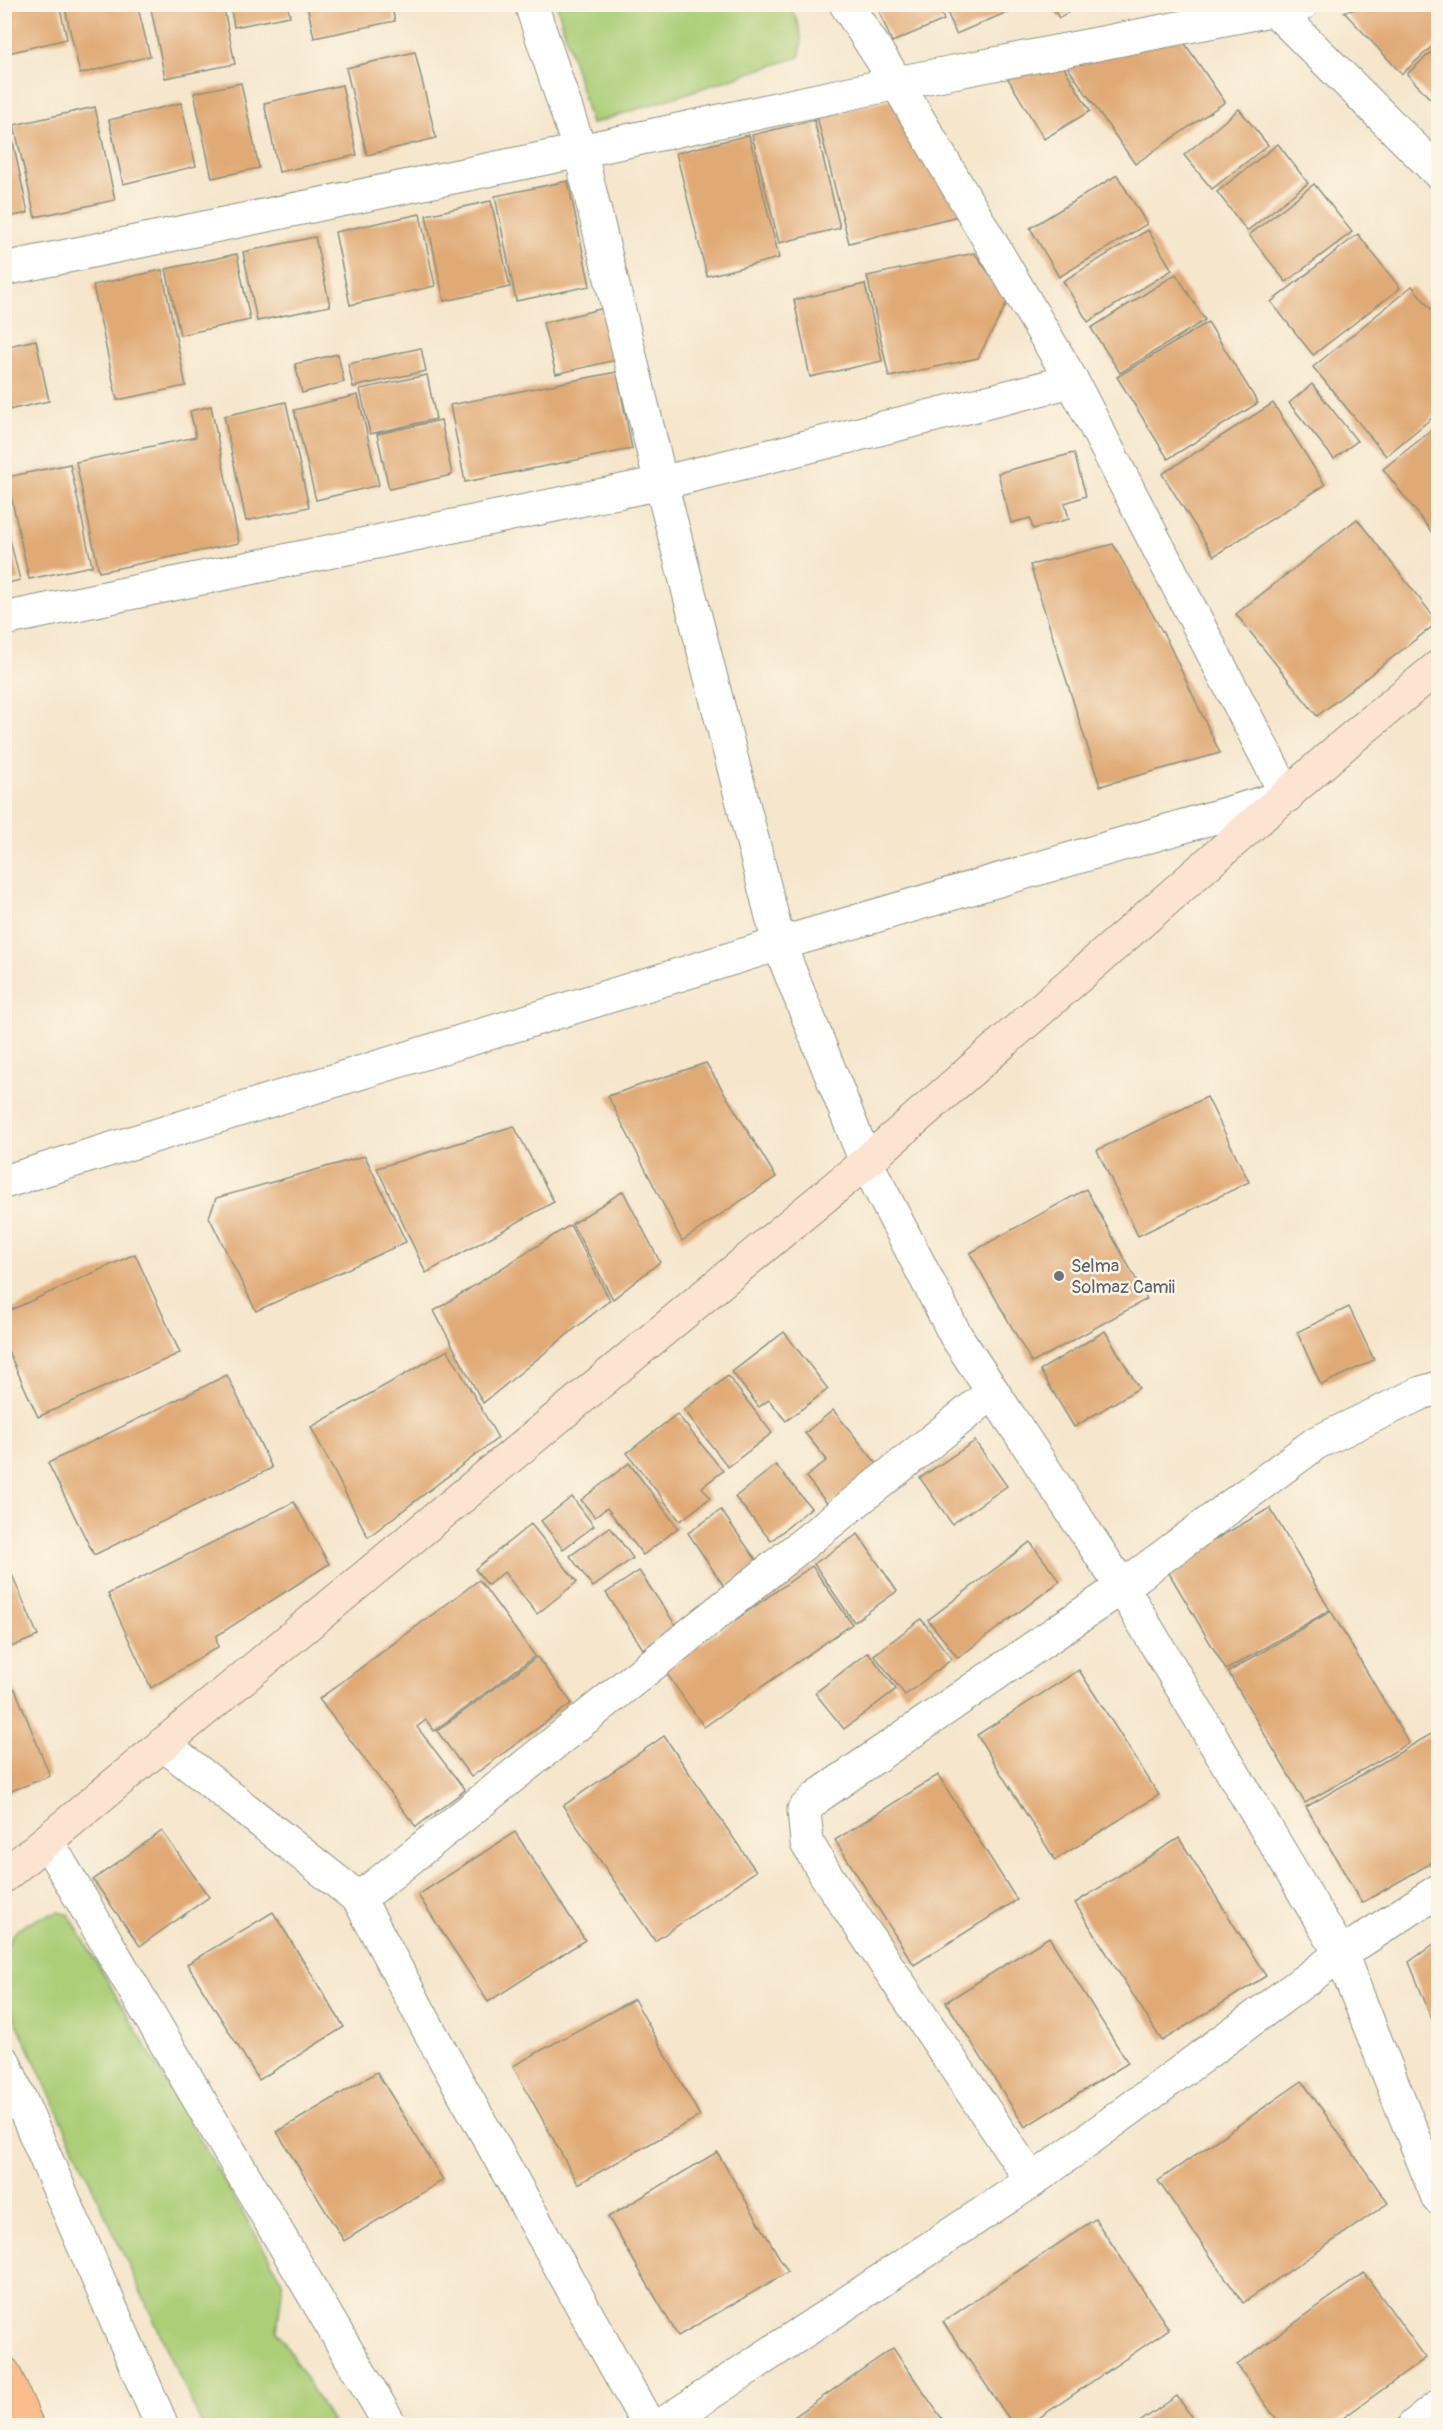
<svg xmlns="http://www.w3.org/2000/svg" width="1443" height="2430" viewBox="0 0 1443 2430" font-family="Pangolin,sans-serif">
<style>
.green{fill:#abce77;stroke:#658656;stroke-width:1.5}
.building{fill:#e0aa76}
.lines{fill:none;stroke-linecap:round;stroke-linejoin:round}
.street-casing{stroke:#8a9280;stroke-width:35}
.secondary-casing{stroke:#8a9280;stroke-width:35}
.highway-casing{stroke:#8a9280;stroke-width:35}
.street{stroke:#fff;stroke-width:33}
.secondary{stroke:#fde4d0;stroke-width:33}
.highway{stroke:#f9bc8a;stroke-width:33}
.worship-dot{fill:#6b7280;stroke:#fcf5e5;stroke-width:2}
.labels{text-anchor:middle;stroke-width:5;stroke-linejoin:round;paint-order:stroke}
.worship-label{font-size:18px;fill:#5b616d;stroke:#fcf5e5;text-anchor:start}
</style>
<rect width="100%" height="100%" fill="#fcf5e5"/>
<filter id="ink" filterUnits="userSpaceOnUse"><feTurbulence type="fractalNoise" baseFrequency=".0167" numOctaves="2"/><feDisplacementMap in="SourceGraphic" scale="12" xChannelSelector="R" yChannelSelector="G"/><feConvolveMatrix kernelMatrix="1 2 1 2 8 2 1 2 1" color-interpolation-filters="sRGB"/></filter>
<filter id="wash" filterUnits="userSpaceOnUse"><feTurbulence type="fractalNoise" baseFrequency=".008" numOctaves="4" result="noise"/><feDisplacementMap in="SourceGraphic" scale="24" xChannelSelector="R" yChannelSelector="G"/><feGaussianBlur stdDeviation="1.35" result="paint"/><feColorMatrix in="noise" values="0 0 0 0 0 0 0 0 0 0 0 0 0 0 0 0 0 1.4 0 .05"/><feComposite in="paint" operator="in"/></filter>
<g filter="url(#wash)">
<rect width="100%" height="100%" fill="#f5e6cc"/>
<g class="green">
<path d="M557 5H789C799 22 805 38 799 57L591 124Z"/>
<path d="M59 1912 69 1915 283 2282 277 2331 334 2425H202L5 1997C4 1940 0 1929 59 1912Z"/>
</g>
<g id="blocks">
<g class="building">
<path d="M4 4H59L67 39 4 54Z"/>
<path d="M64 4H137L150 56 80 74Z"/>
<path d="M150 4H223L235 64 165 78Z"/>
<path d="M230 4H287L290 16 234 27Z"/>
<path d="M307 4H391L395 21 314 38Z"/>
<path d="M876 4H938L944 20 892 42Z"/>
<path d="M944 4H1010L1012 10 956 34Z"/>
<path d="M1050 4H1082L1059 18Z"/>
<path d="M1374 4H1438V41L1402 74 1344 12Z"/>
<path d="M1181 38 1225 102 1135 164 1064 62Z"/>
<path d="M1438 46V107L1407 74Z"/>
<path d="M415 52 436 138 367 155 346 68Z"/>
<path d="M1062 64 1090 111 1044 139 1007 77Z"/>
<path d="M241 83 259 168 212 178 194 93Z"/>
<path d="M342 85 357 155 279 172 264 103Z"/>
<path d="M892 99 962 215 849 243 817 117Z"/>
<path d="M181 103 196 166 123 184 109 120Z"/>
<path d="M95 107 115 200 35 217 14 125Z"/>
<path d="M1239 109 1268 145 1212 189 1184 155Z"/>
<path d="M814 120 840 228 779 243 752 135Z"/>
<path d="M749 135 779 258 707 276 676 153Z"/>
<path d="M13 142 28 213 4 218V144Z"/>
<path d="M1278 144 1308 183 1247 231 1217 192Z"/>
<path d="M1117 175 1147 224 1059 277 1030 228Z"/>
<path d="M568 181 590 286 516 301 495 196Z"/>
<path d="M1314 184 1352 232 1286 282 1249 235Z"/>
<path d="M491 201 510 287 444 301 426 215Z"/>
<path d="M420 214 435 286 350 305 335 232Z"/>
<path d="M1148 230 1172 270 1088 322 1063 281Z"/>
<path d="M1358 234 1400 288 1313 355 1271 302Z"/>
<path d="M315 237 330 306 257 321 243 252Z"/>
<path d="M974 253 1009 299 978 358 889 377 867 276Z"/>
<path d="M237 254 250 320 180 335 166 269Z"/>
<path d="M162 270 186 386 117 400 93 285Z"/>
<path d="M1176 274 1205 320 1120 373 1091 328Z"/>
<path d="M865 284 882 361 810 377 794 300Z"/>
<path d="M1412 286 1438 318V413L1386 456 1313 367Z"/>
<path d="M604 308 616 360 556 374 543 323Z"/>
<path d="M1208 322 1258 403 1168 459 1117 377Z"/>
<path d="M36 340 49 401 4 411V347Z"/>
<path d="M421 348 426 371 353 387 348 364Z"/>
<path d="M338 354 344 382 302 393 295 364Z"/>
<path d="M617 372 632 449 465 482 450 405Z"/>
<path d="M427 375 436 419 370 434 360 389Z"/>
<path d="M1312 384 1357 441 1334 459 1289 403Z"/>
<path d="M358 395 379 485 316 500 294 410Z"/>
<path d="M286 402 309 507 246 521 224 416Z"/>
<path d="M1273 403 1325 485 1214 556 1162 474Z"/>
<path d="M211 406 239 543 99 572 76 462 196 437 190 411Z"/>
<path d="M441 420 452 475 389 489 377 434Z"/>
<path d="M1438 425V540L1383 469Z"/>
<path d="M1074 453 1086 496 1065 503 1069 519 1033 529 1030 518 1011 523 998 473Z"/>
<path d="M70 464 92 566 29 579 7 477Z"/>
<path d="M4 516 20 580 4 584Z"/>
<path d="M1357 519 1438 622 1317 716 1236 614Z"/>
<path d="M1113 544 1167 640 1220 753 1100 786 1030 565Z"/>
<path d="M706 1063 776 1177 682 1241 608 1096Z"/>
<path d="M1207 1097 1249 1182 1138 1236 1097 1150Z"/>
<path d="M514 1126 554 1202 426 1273 377 1168Z"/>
<path d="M365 1156 406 1242 256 1311 209 1217 216 1198Z"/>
<path d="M1086 1189 1147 1299 1032 1363 970 1253Z"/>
<path d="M623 1191 660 1262 613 1299 572 1224Z"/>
<path d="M570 1225 610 1300 483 1403 434 1311Z"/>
<path d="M135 1254 180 1353 38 1417 4 1342V1313Z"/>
<path d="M1349 1307 1374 1360 1321 1385 1297 1332Z"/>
<path d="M1105 1331 1139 1388 1074 1427 1040 1370Z"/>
<path d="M784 1332 828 1389 786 1421 769 1400 759 1407 732 1372Z"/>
<path d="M448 1350 498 1438 368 1537 311 1427Z"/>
<path d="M227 1375 272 1468 94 1555 48 1463Z"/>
<path d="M728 1376 772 1433 728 1467 684 1410Z"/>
<path d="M833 1410 878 1465 829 1506 806 1477 827 1460 805 1433Z"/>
<path d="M677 1414 723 1471 702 1487 710 1498 680 1521 627 1453Z"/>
<path d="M975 1441 1007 1486 952 1524 920 1478Z"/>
<path d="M629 1463 678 1528 643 1555 607 1508 595 1517 581 1500Z"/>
<path d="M776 1465 811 1508 771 1541 735 1497Z"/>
<path d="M572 1497 594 1526 563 1549 541 1521Z"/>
<path d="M294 1502 329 1564 216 1636 218 1647 151 1688 108 1594Z"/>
<path d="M1270 1508 1330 1610 1226 1670 1166 1568Z"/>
<path d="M721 1510 759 1564 725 1588 688 1533Z"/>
<path d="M531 1524 577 1582 537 1614 504 1572 488 1585 475 1569Z"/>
<path d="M610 1527 633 1558 593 1587 570 1556Z"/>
<path d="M858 1534 897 1591 854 1622 814 1564Z"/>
<path d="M1030 1542 1060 1581 958 1658 928 1620Z"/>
<path d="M4 1556 38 1636 4 1650Z"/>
<path d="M812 1566 852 1624 704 1727 664 1670Z"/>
<path d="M639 1571 677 1627 643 1649 606 1593Z"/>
<path d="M479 1580 535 1656 434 1731 426 1720 417 1727 465 1790 416 1827 319 1699Z"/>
<path d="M1331 1611 1409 1743 1305 1803 1228 1672Z"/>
<path d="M921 1619 952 1659 905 1695 874 1655Z"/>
<path d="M868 1652 896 1689 844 1729 815 1693Z"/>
<path d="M537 1657 572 1703 471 1777 437 1731Z"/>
<path d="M1079 1670 1159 1795 1055 1860 977 1735Z"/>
<path d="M15 1689 50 1776 4 1794V1693Z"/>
<path d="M1438 1730V1859L1362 1903 1306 1807Z"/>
<path d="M664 1736 756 1871 655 1941 563 1806Z"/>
<path d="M938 1775 1017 1900 914 1965 835 1840Z"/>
<path d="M162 1831 209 1897 140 1946 93 1880Z"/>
<path d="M515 1832 585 1940 488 2002 418 1895Z"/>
<path d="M1179 1838 1266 1976 1162 2041 1075 1903Z"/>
<path d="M273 1912 344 2027 259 2080 187 1964Z"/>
<path d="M1049 1937 1128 2063 1025 2127 946 2002Z"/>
<path d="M1438 1941V2034L1409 1962Z"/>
<path d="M634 1999 700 2116 578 2184 513 2066Z"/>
<path d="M377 2072 443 2180 344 2241 277 2132Z"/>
<path d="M1302 2081 1388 2203 1243 2303 1158 2181Z"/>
<path d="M717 2152 788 2272 678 2336 608 2217Z"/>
<path d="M1095 2219 1169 2329 1027 2426H1014L943 2322Z"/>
<path d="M1364 2273 1426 2358 1332 2426H1281L1237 2365Z"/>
<path d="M893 2348 947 2426H781Z"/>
<path d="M1177 2396 1198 2426H1134Z"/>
</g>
</g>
</g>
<g filter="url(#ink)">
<use href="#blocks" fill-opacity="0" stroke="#8a9280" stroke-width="1.5"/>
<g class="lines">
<g class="street-casing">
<g id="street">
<path d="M531 4 580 151 661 483 779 944 866 1162 956 1336 1122 1587 1341 1954 1438 2198"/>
<path d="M1269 4 1438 172"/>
<path d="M4 269 580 151 897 83 1302 4"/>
<path d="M4 619 661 483 1072 381"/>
<path d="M4 1182 779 944 1287 796 1072 381 897 83 846 4"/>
<path d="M163 1744 359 1899 431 2034 649 2426"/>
<path d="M47 1841 391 2426"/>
<path d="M359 1899 993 1392"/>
<path d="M4 2062 162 2426"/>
<path d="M1032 2181 826 1875 807 1843 804 1810 817 1797 1122 1587 1316 1443 1421 1393 1438 1388"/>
<path d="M660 2426 1032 2181 1341 1954 1438 1891"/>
<path d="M1414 2426 1438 2407"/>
</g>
</g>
<g class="secondary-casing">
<path id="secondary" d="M4 1876 866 1162 1347 742 1438 667"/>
</g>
<g class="highway-casing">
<path id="highway" d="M4 2373 27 2426"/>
</g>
<use href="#street" class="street"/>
<use href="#secondary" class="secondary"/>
<use href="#highway" class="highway"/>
</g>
</g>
<circle class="worship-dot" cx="1059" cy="1276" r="6"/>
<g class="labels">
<g class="worship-label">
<text x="1071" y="1272">Selma<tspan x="1071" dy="21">Solmaz Camii</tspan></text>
</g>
</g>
<rect width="1443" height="2430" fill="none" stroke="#fcf5e5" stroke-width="24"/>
</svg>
